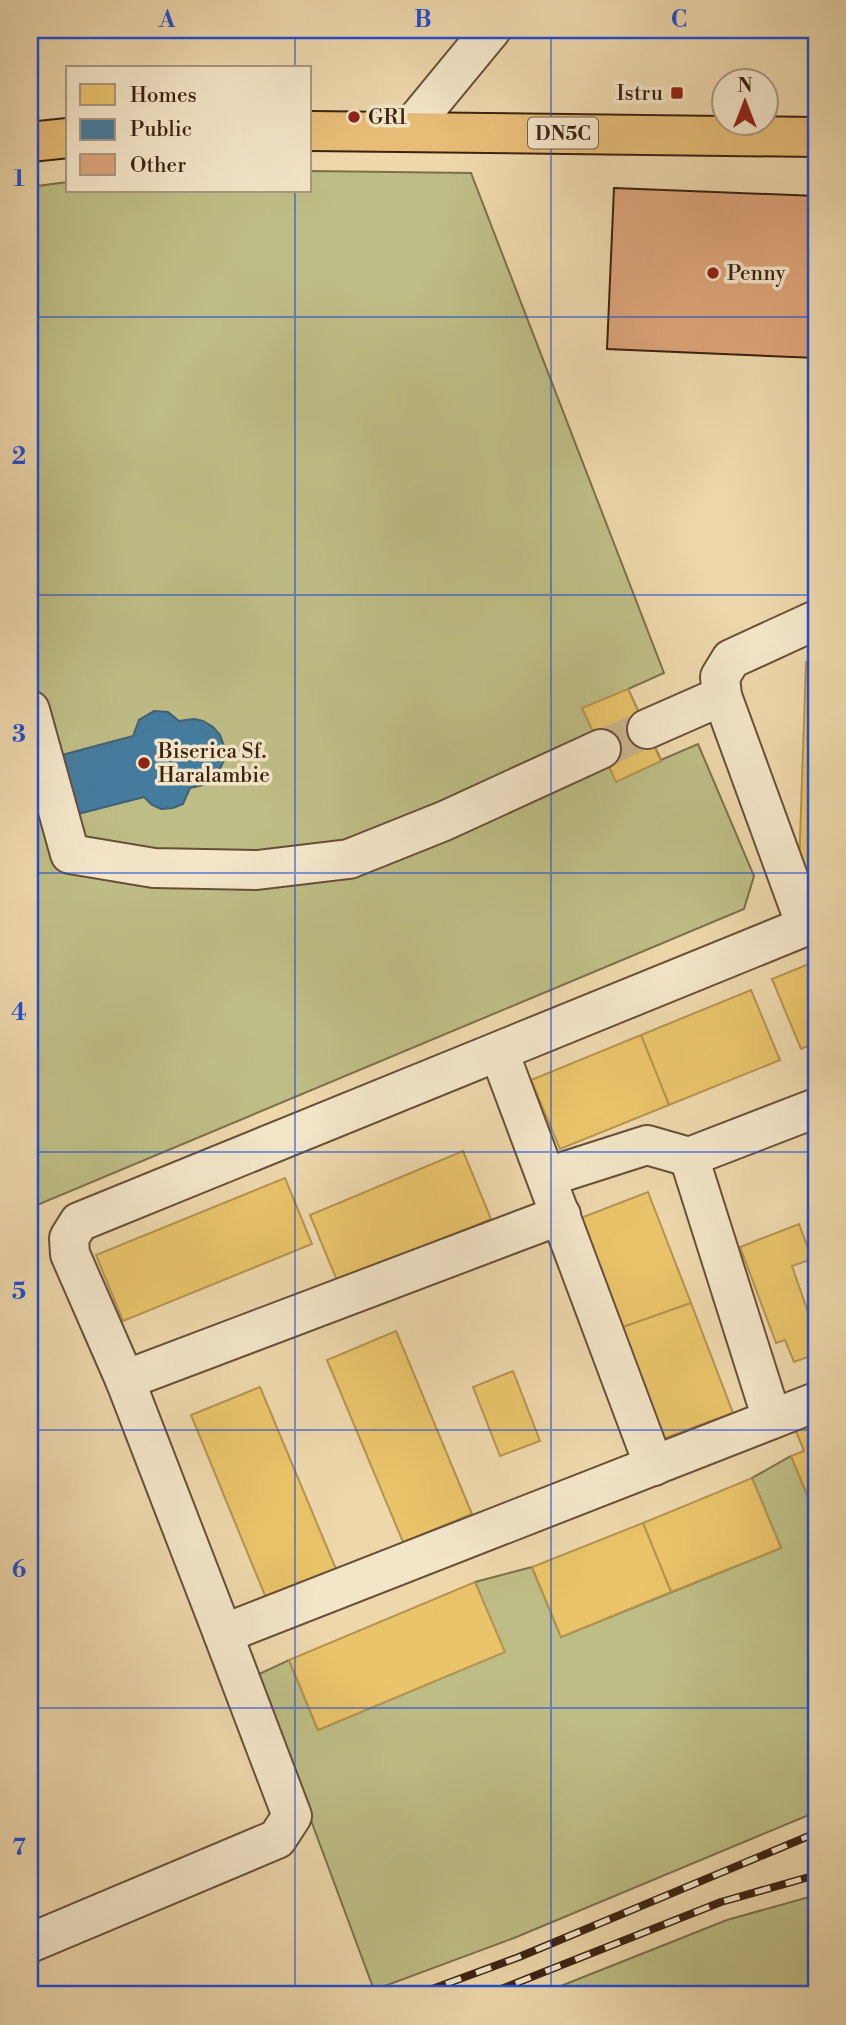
<svg xmlns="http://www.w3.org/2000/svg" width="846" height="2025" viewBox="0 0 846 2025" font-family="'Libre Bodoni',serif">
<style>
.green{fill:#bebd85;stroke:#7c704c;stroke-width:2}
.homes{fill:#e9c46a;stroke:#b59350;stroke-width:2}
.public{fill:#457b9d;stroke:#426073;stroke-width:2}
.building{fill:#dca379;stroke:#3b2212;stroke-width:2}
.lines{fill:none;stroke-linecap:round;stroke-linejoin:round}
.minor-tunnel{stroke:#c9b38c;stroke-width:38;stroke-dasharray:38 19;stroke-linecap:butt}
.minor-casing{stroke:#684f38;stroke-width:42}
.major-casing{stroke:#3b2212;stroke-width:42}
.minor{stroke:#f3e5c8;stroke-width:38}
.major{stroke:#e6bc76;stroke-width:38}
.rail-casing{stroke:#3b2212;stroke-width:8}
.rail{stroke:#f3e5c8;stroke-width:5;stroke-dasharray:16;stroke-linecap:butt}
.grid{fill:none;stroke:#1d4ed8;stroke-width:2;stroke-opacity:0.55}
.poi-dot{fill:#8f2418;stroke:#f3e5c8;stroke-width:2.5}
.labels{text-anchor:middle;stroke-width:7;stroke-linejoin:round;paint-order:stroke}
.shield{fill:#f3e5c8;stroke:#725c49;stroke-width:2}
.shield-label{font-size:19px;font-weight:bold;fill:#3b2212}
.poi-label{font-size:21px;fill:#3b2212;stroke:#f3e5c8;text-anchor:start}
.neatline{fill:none;stroke:#1d4ed8;stroke-width:2.5}
.grid-label{font-size:23px;text-anchor:middle;font-weight:bold;fill:#1d4ed8}
</style>
<rect width="100%" height="100%" fill="#edd7ab"/>
<filter id="stains"><feTurbulence type="fractalNoise" baseFrequency=".00286" numOctaves="4"/><feColorMatrix values="0 0 0 0 .2 0 0 0 0 .09 0 0 0 0 .02 0 0 0 .5 -.17"/></filter>
<radialGradient id="worn" r=".72"><stop offset=".6" stop-color="#630" stop-opacity="0"/><stop offset="1" stop-color="#630" stop-opacity=".3"/></radialGradient>
<g class="green">
<path d="M310 171 471 173 664 673 628 689 661 760 698 744 754 876 744 909 30 1208V187L68 182V191H310Z"/>
<path d="M791 1456 816 1516V1812L514 1938 374 1990 257 1675 289 1660 318 1730 504 1652 475 1582 532 1567 561 1637 781 1548 752 1478Z"/>
<path d="M816 1895V1995H538L727 1920Z"/>
</g>
<g class="homes">
<path d="M806 662H816V868H799Z"/>
<path d="M628 689 661 761 616 782 582 708Z"/>
<path d="M816 961V1042L801 1049 772 979Z"/>
<path d="M751 990 780 1060 669 1105 641 1035Z"/>
<path d="M641 1035 669 1105 560 1149 531 1080Z"/>
<path d="M463 1151 491 1219 338 1283 310 1215Z"/>
<path d="M285 1178 312 1244 123 1321 96 1255Z"/>
<path d="M648 1192 691 1303 620 1328 578 1219Z"/>
<path d="M799 1224 812 1259 792 1266 809 1315 816 1313V1354L794 1362 785 1340 776 1343 740 1247Z"/>
<path d="M691 1303 733 1413 662 1439 620 1328Z"/>
<path d="M396 1331 472 1514 403 1542 327 1360Z"/>
<path d="M513 1371 540 1441 500 1456 473 1387Z"/>
<path d="M260 1387 336 1569 266 1598 191 1415Z"/>
<path d="M816 1415V1516L791 1456 804 1451 793 1424Z"/>
<path d="M752 1478 781 1548 671 1592 643 1523Z"/>
<path d="M643 1523 671 1592 561 1637 532 1567Z"/>
<path d="M475 1582 505 1652 318 1730 289 1660Z"/>
</g>
<path class="public" d="M154 711 168 712 179 721 194 719 203 721 213 727 220 735 224 746 225 758 216 777 207 784 190 788 183 804 173 808 161 809 152 805 144 797 78 814 62 755 133 736 139 720Z"/>
<path class="building" d="M614 188 816 196V358L607 349Z"/>
<g class="lines">
<path class="minor-tunnel" d="M601 749 647 729"/>
<g class="minor-casing">
<g id="minor">
<path d="M407 132 491 30"/>
<path d="M30 710 70 854 154 868 257 870 349 859 444 821 601 749"/>
<path d="M647 729 722 696"/>
<path d="M806 926 722 696 720 677 731 659 816 620"/>
<path d="M499 1052 654 1466"/>
<path d="M689 1157 772 1419"/>
<path d="M547 1177 647 1145 689 1157 816 1108"/>
<path d="M125 1380 561 1215"/>
<path d="M223 1634 125 1380 70 1254 69 1238 79 1222 816 922"/>
<path d="M30 1943 277 1839 292 1816 223 1634 816 1402"/>
</g>
</g>
<g class="major-casing">
<g id="major">
<path d="M310 131 816 137"/>
<path d="M30 142 68 138"/>
</g>
</g>
<use href="#minor" class="minor"/>
<use href="#major" class="major"/>
<g class="rail-casing">
<g id="rail">
<path d="M416 1995 519 1957 816 1833"/>
<path d="M486 1995 721 1902 816 1875"/>
</g>
</g>
<use href="#rail" class="rail"/>
</g>
<path class="grid" d="M295 30V68M551 30V1995M295 191V1995M30 317H816M30 595H816M30 873H816M30 1152H816M30 1430H816M30 1708H816"/>
<g class="poi-dot">
<rect x="670" y="86" width="14" height="14" rx="3.5"/>
<circle cx="354" cy="117" r="7"/>
<circle cx="713" cy="273" r="7"/>
<circle cx="144" cy="763" r="7"/>
</g>
<g class="labels">
<rect class="shield" x="528" y="117.5" width="70" height="31" rx="5"/>
<g class="shield-label">
<text x="563" y="140">DN5C</text>
</g>
<g class="poi-label">
<text x="663" y="100" text-anchor="end">Istru</text>
<text x="368" y="124">GR1</text>
<text x="727" y="280">Penny</text>
<text x="158" y="758">Biserica Sf.<tspan x="158" dy="24">Haralambie</tspan></text>
</g>
</g>
<rect width="846" height="2025" fill="none" stroke="#edd7ab" stroke-width="77"/>
<rect x="66" y="66" width="245" height="126" fill="#f3e5c8" stroke="#a9977f" stroke-width="2"/>
<rect x="80" y="84" width="35" height="21" fill="#e9c46a" stroke="#a9977f" stroke-width="2"/>
<text x="130" y="102" font-size="21" fill="#3b2212">Homes</text>
<rect x="80" y="119" width="35" height="21" fill="#457b9d" stroke="#a9977f" stroke-width="2"/>
<text x="130" y="136" font-size="21" fill="#3b2212">Public</text>
<rect x="80" y="154" width="35" height="21" fill="#dca379" stroke="#a9977f" stroke-width="2"/>
<text x="130" y="172" font-size="21" fill="#3b2212">Other</text>
<g transform="translate(745 102)"><circle r="33" fill="#f3e5c8" stroke="#a9977f" stroke-width="2"/>
<path d="M0-5L12 26L0 18L-12 26Z" fill="#8f2418"/>
<text y="-10" font-size="19" font-weight="bold" text-anchor="middle" fill="#3b2212">N</text>
</g>
<rect x="38" y="38" width="770" height="1948" class="neatline"/>
<g class="grid-label">
<text x="167" y="27">A</text>
<text x="423" y="27">B</text>
<text x="679" y="27">C</text>
<text x="19" y="186">1</text>
<text x="19" y="464">2</text>
<text x="19" y="742">3</text>
<text x="19" y="1020">4</text>
<text x="19" y="1299">5</text>
<text x="19" y="1577">6</text>
<text x="19" y="1855">7</text>
</g>
<rect width="100%" height="100%" filter="url(#stains)"/>
<rect width="100%" height="100%" fill="url(#worn)"/>
</svg>
